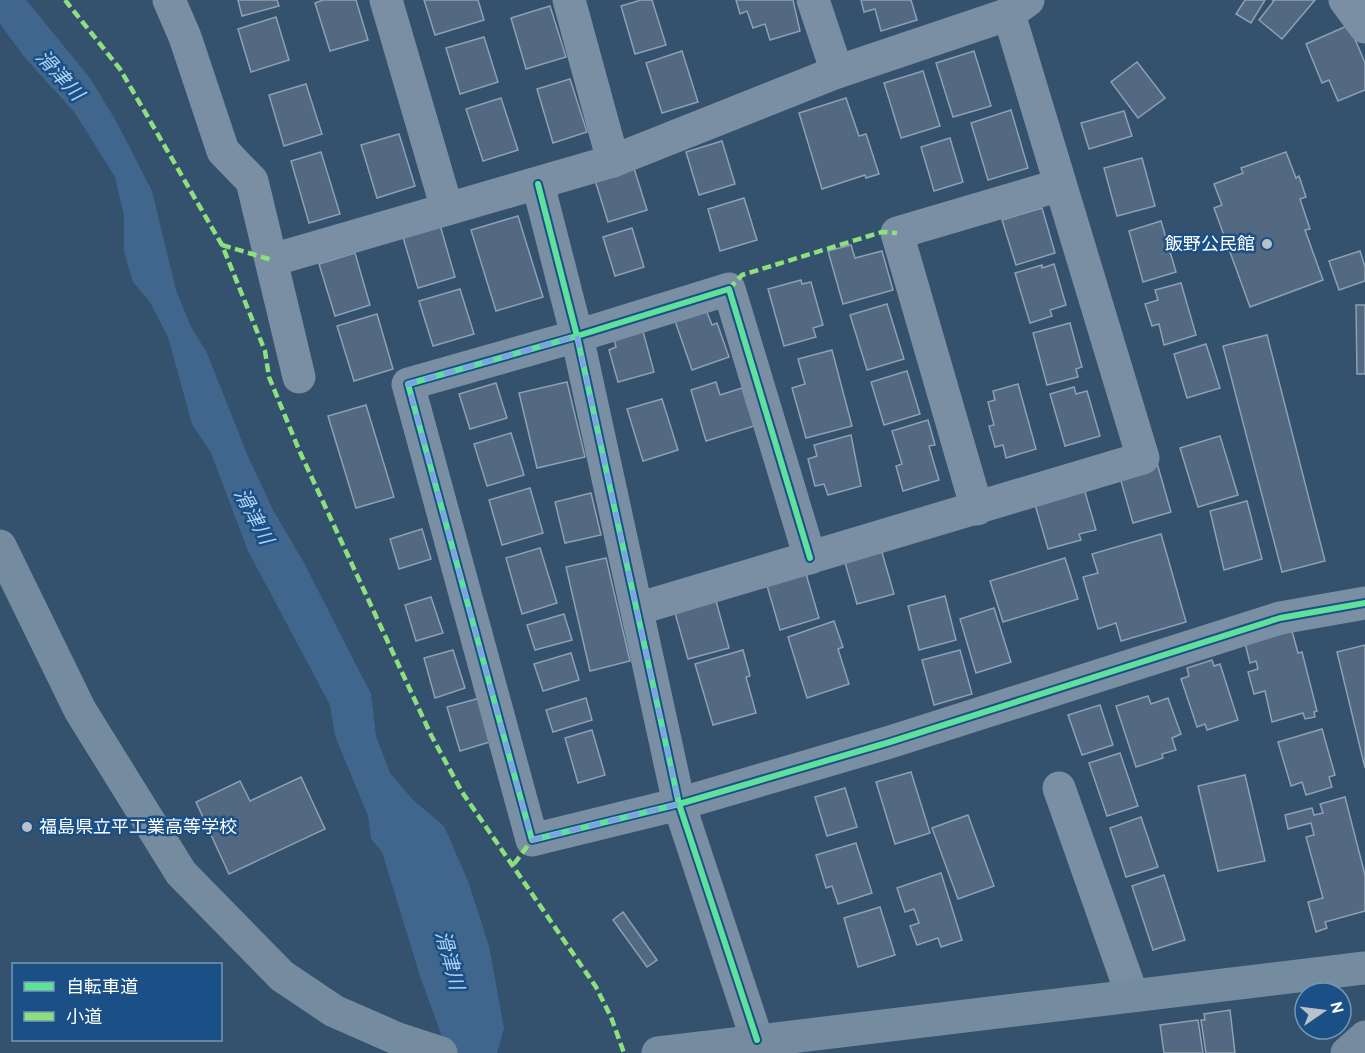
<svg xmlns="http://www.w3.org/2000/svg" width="1365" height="1053" viewBox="0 0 1365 1053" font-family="Overpass,'Noto Sans JP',sans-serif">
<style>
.water{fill:#40668d}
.building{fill:#526981;stroke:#8ea0b2;stroke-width:1.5}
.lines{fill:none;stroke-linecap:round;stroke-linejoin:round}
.street{stroke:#7b8fa4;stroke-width:33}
.secondary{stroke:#758b9f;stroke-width:33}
.quiet{stroke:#8de07e;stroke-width:4.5;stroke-dasharray:9 4.5;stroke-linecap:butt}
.cycleway-casing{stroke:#1b5087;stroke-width:10}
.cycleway{stroke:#60e19b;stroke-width:6}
.marked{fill:none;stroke:#839eea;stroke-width:4.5;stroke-dasharray:12 8;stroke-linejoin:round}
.poi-dot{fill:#b8c2cc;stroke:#1b5087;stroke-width:2}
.labels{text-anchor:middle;stroke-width:5;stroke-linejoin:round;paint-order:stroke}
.poi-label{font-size:18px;fill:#fff;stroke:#1b5087;text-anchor:end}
.water-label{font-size:20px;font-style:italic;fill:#aed2f3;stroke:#1b5087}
</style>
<rect width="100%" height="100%" fill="#34516e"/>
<path class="water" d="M0 0H26L90 78 115 119 152 191 176 290 191 327 207 353 247 454 273 510 303 561 371 694 376 736 390 773 413 800 444 826 468 881 489 946 504 1028 497 1053H448L420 976 382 852 371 839 368 816 335 736 330 705 248 551 211 453 192 424 168 337 150 302 133 282 124 252V216L115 177 75 113 26 59 0 24Z"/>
<g class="building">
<path d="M238 0H277L279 6 242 16Z"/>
<path d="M323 0H356L368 40 330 51 315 3Z"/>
<path d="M424 0H478L484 20 435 35Z"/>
<path d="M641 0H652L666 45 635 54 621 6Z"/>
<path d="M736 0H793L800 31 770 40 765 24 753 28 747 11 740 14Z"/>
<path d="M861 0H911L917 20 881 31 875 9 864 12Z"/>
<path d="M1245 0H1265L1251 23 1236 14Z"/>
<path d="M1272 0H1315L1282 39 1259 20 1274 1Z"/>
<path d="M550 6 566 57 526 69 511 18Z"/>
<path d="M276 17 289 60 251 72 238 29Z"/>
<path d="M1349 25 1365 63V90L1338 101 1329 80 1322 83 1306 44Z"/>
<path d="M484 37 498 82 460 94 446 48Z"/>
<path d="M682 51 698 102 662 113 646 63Z"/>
<path d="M974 51 991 106 953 117 936 63Z"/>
<path d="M1137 62 1165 98 1138 118 1111 82Z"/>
<path d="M923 71 940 126 901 138 884 83Z"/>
<path d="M570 79 587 132 553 143 537 89Z"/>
<path d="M306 84 322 134 284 146 269 95Z"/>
<path d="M501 98 518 150 483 161 466 109Z"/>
<path d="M846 98 859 136 866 134 879 174 866 178 865 175 822 189 799 113Z"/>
<path d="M1011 110 1028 168 988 180 971 123Z"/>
<path d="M1124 111 1132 136 1089 149 1081 123Z"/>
<path d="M399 134 415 186 377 198 361 145Z"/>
<path d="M950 138 963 182 934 191 921 147Z"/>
<path d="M722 141 735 184 699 195 686 152Z"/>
<path d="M321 152 340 214 309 223 291 161Z"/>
<path d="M1286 152 1296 178 1299 176 1306 197 1300 199 1310 229 1305 230 1323 280 1250 307 1214 208 1222 205 1214 184 1243 173 1241 168Z"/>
<path d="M1142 158 1155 206 1117 216 1104 168Z"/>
<path d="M633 165 647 210 608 222 594 177Z"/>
<path d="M744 198 757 240 720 251 708 209Z"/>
<path d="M1042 208 1055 253 1016 265 1002 220Z"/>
<path d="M518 216 543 297 496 311 471 230Z"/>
<path d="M1161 221 1176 272 1143 282 1129 231Z"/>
<path d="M440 225 455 277 418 288 403 237Z"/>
<path d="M632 228 644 267 615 276 603 237Z"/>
<path d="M851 245 855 258 882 251 893 290 843 304 828 251Z"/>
<path d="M1360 251 1365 267V281L1339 290 1329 261Z"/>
<path d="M355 253 370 305 335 316 319 264Z"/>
<path d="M1054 264 1066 305 1050 310 1052 316 1030 323 1015 273 1042 265V268Z"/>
<path d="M801 280 802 284 811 282 823 325 813 328 816 337 784 346 768 289Z"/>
<path d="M1181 283 1196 335 1164 345 1159 324 1152 326 1145 304 1158 300 1155 290Z"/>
<path d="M460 289 474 334 433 346 419 301Z"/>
<path d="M887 304 904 359 867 370 850 315Z"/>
<path d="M1356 305H1365V374H1357Z"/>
<path d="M705 307 712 325 717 323 729 357 692 370 674 318Z"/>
<path d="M377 314 393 369 354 381 337 326Z"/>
<path d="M1070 323 1082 367 1076 369 1078 377 1047 385 1033 333Z"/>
<path d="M641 324 654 372 618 382 609 350 616 347 612 332Z"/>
<path d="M1267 335 1325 561 1282 572 1223 346Z"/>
<path d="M1206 344 1220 388 1187 398 1174 354Z"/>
<path d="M832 350 852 426 806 438 792 388 805 384 798 359Z"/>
<path d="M907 371 920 414 884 425 871 382Z"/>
<path d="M567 382 585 457 537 468 519 393Z"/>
<path d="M716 382 720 395 742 388 754 426 706 441 691 390Z"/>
<path d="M496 383 507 418 470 429 459 394Z"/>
<path d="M1018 384 1036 449 1006 458 1003 445 995 447 989 426 994 425 988 402 995 400 993 391Z"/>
<path d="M1074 387 1076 394 1087 391 1100 436 1065 446 1050 394Z"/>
<path d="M662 399 678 450 643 461 627 409Z"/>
<path d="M366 405 394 497 356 508 328 416Z"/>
<path d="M928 420 935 445 929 446 939 480 903 491 896 466 902 464 892 431Z"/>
<path d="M511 433 524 475 487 486 474 444Z"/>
<path d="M851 435 861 486 828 495 824 484 815 486 808 459 817 456 814 445Z"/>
<path d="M1220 436 1238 495 1198 507 1180 448Z"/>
<path d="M1157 463 1171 512 1133 523 1119 474Z"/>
<path d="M1083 485 1096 530 1079 534 1081 540 1048 549 1034 501Z"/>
<path d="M530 488 543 533 502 545 489 500Z"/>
<path d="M591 493 601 535 565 543 555 502Z"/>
<path d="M1247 501 1262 559 1224 570 1210 511Z"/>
<path d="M422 529 431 559 399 569 390 539Z"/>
<path d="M1161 534 1186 622 1121 641 1116 623 1098 629 1083 577 1098 573 1092 554Z"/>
<path d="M540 548 557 603 522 614 506 558Z"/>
<path d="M881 549 894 594 857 604 844 559Z"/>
<path d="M606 558 630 661 590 671 566 567Z"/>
<path d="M1065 558 1078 599 1003 622 990 581Z"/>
<path d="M804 567 819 618 780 630 765 579Z"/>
<path d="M945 596 956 640 919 650 908 606Z"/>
<path d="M431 597 443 633 416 641 405 605Z"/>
<path d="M716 601 729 648 688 659 673 606Z"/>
<path d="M994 608 1011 662 976 673 960 619Z"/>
<path d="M564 614 572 640 535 650 527 625Z"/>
<path d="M834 621 843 647 838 649 849 684 807 698 788 637Z"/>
<path d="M1292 631 1298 653 1302 652 1317 711 1314 712 1315 717 1305 719 1303 713 1272 722 1265 691 1254 694 1248 672 1258 669 1256 661 1250 663 1245 643Z"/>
<path d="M1365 645V768L1337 652Z"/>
<path d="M453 650 465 688 435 698 424 658Z"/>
<path d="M743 650 750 676 746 677 756 713 713 725 695 664Z"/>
<path d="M960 650 972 694 934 705 922 660Z"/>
<path d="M571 653 579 680 543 691 534 664Z"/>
<path d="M1212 660 1214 666 1220 664 1238 720 1207 730 1205 724 1197 727 1181 679 1189 676 1187 668Z"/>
<path d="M1148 696 1151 704 1168 698 1181 734 1172 738 1176 750 1162 754 1163 758 1136 767 1116 706Z"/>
<path d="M480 698 493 741 460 751 447 707Z"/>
<path d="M586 698 592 720 553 732 546 710Z"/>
<path d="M1100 705 1113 745 1082 755 1068 715Z"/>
<path d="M1322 729 1335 775 1329 777 1332 787 1306 795 1302 782 1291 786 1278 742Z"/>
<path d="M592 730 605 775 578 783 565 738Z"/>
<path d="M1120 753 1138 806 1107 816 1089 763Z"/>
<path d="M911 772 930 833 895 844 876 782Z"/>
<path d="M1245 775 1265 861 1218 871 1198 786Z"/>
<path d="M301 777 325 829 229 874 196 802 240 781 250 801Z"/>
<path d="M845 788 857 827 827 836 815 797Z"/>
<path d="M1345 797 1365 875V911L1325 922 1327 928 1316 932 1308 902 1323 898 1306 837 1314 835 1311 823 1288 829 1285 815 1312 808 1314 815 1323 813 1320 804Z"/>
<path d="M968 815 994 886 958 899 932 828Z"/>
<path d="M1141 817 1158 867 1126 877 1110 828Z"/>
<path d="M856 843 872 893 838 904 832 886 826 888 816 855Z"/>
<path d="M941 873 962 940 941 947 938 938 917 945 910 926 919 923 914 909 905 912 897 888Z"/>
<path d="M1164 875 1185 940 1153 950 1132 886Z"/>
<path d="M880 907 895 955 858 967 844 918Z"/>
<path d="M623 912 657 960 647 967 613 920Z"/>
<path d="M1230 1010 1235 1053H1206L1201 1020H1205L1204 1014Z"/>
<path d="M1198 1020 1203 1053H1164L1160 1025Z"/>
</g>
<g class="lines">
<g class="street">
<path d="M169 0 185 37 223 151 252 181 299 377"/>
<path d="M386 0 447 209"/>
<path d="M569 0 613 161"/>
<path d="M813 0 837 72 1009 14 1028 0"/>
<path d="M1345 0 1365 27"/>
<path d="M538 184 577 336 408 384 532 840 679 804 890 742 1280 618 1365 603"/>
<path d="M272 260 613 161 837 72"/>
<path d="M977 509 897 233 1060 185"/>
<path d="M637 609 1143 458 1009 14"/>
<path d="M1059 788 1132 995"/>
<path d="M757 1040 679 804 577 336 729 289 810 558"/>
</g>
<g class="secondary">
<path d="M0 546 80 710 181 873 282 976 334 1011 398 1039 441 1053"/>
<path d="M658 1053 1365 968"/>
<path d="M1347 1053 1365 1037"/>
</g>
<g class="quiet">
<path d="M65 0 120 69 222 245 265 351 269 377 299 450 431 735 462 792 596 987 611 1017 624 1053"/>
<path d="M222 245 272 260"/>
<path d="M729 289 742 275 882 232 897 233"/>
<path d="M514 864 532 840"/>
</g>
<g class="cycleway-casing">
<g id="cycleway">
<path d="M538 184 577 336 408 384 532 840 679 804 890 742 1280 618 1365 603"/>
<path d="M757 1040 679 804 577 336 729 289 810 558"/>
</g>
</g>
<use href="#cycleway" class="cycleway"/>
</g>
<path class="marked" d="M577 336 679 804 532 840 408 384Z"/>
<g class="poi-dot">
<circle cx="1267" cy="244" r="6"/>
<circle cx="27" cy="827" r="6"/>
</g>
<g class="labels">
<g class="poi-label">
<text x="1255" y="250">飯野公民館</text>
<text x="39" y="833" text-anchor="start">福島県立平工業高等学校</text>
</g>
<g class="water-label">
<text transform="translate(60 75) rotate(48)" y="7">滑津川</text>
<text transform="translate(254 516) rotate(62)" y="7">滑津川</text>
<text transform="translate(450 960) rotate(75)" y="7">滑津川</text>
</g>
</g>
<rect x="12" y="963" width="210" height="78" fill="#1b5087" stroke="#7696b7" stroke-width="1.5"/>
<rect x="24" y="982" width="30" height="9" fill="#60e19b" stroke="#7696b7" stroke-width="1.5"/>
<text x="66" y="993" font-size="18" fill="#ffffff">自転車道</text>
<rect x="24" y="1012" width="30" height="9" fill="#8de07e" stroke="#7696b7" stroke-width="1.5"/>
<text x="66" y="1023" font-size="18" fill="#ffffff">小道</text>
<g transform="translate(1323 1011) rotate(76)"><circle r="28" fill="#1b5087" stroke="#7696b7" stroke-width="1.5"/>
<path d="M0-4.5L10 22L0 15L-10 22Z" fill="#b8c2cc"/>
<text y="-9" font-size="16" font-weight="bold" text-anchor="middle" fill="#ffffff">N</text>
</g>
</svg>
